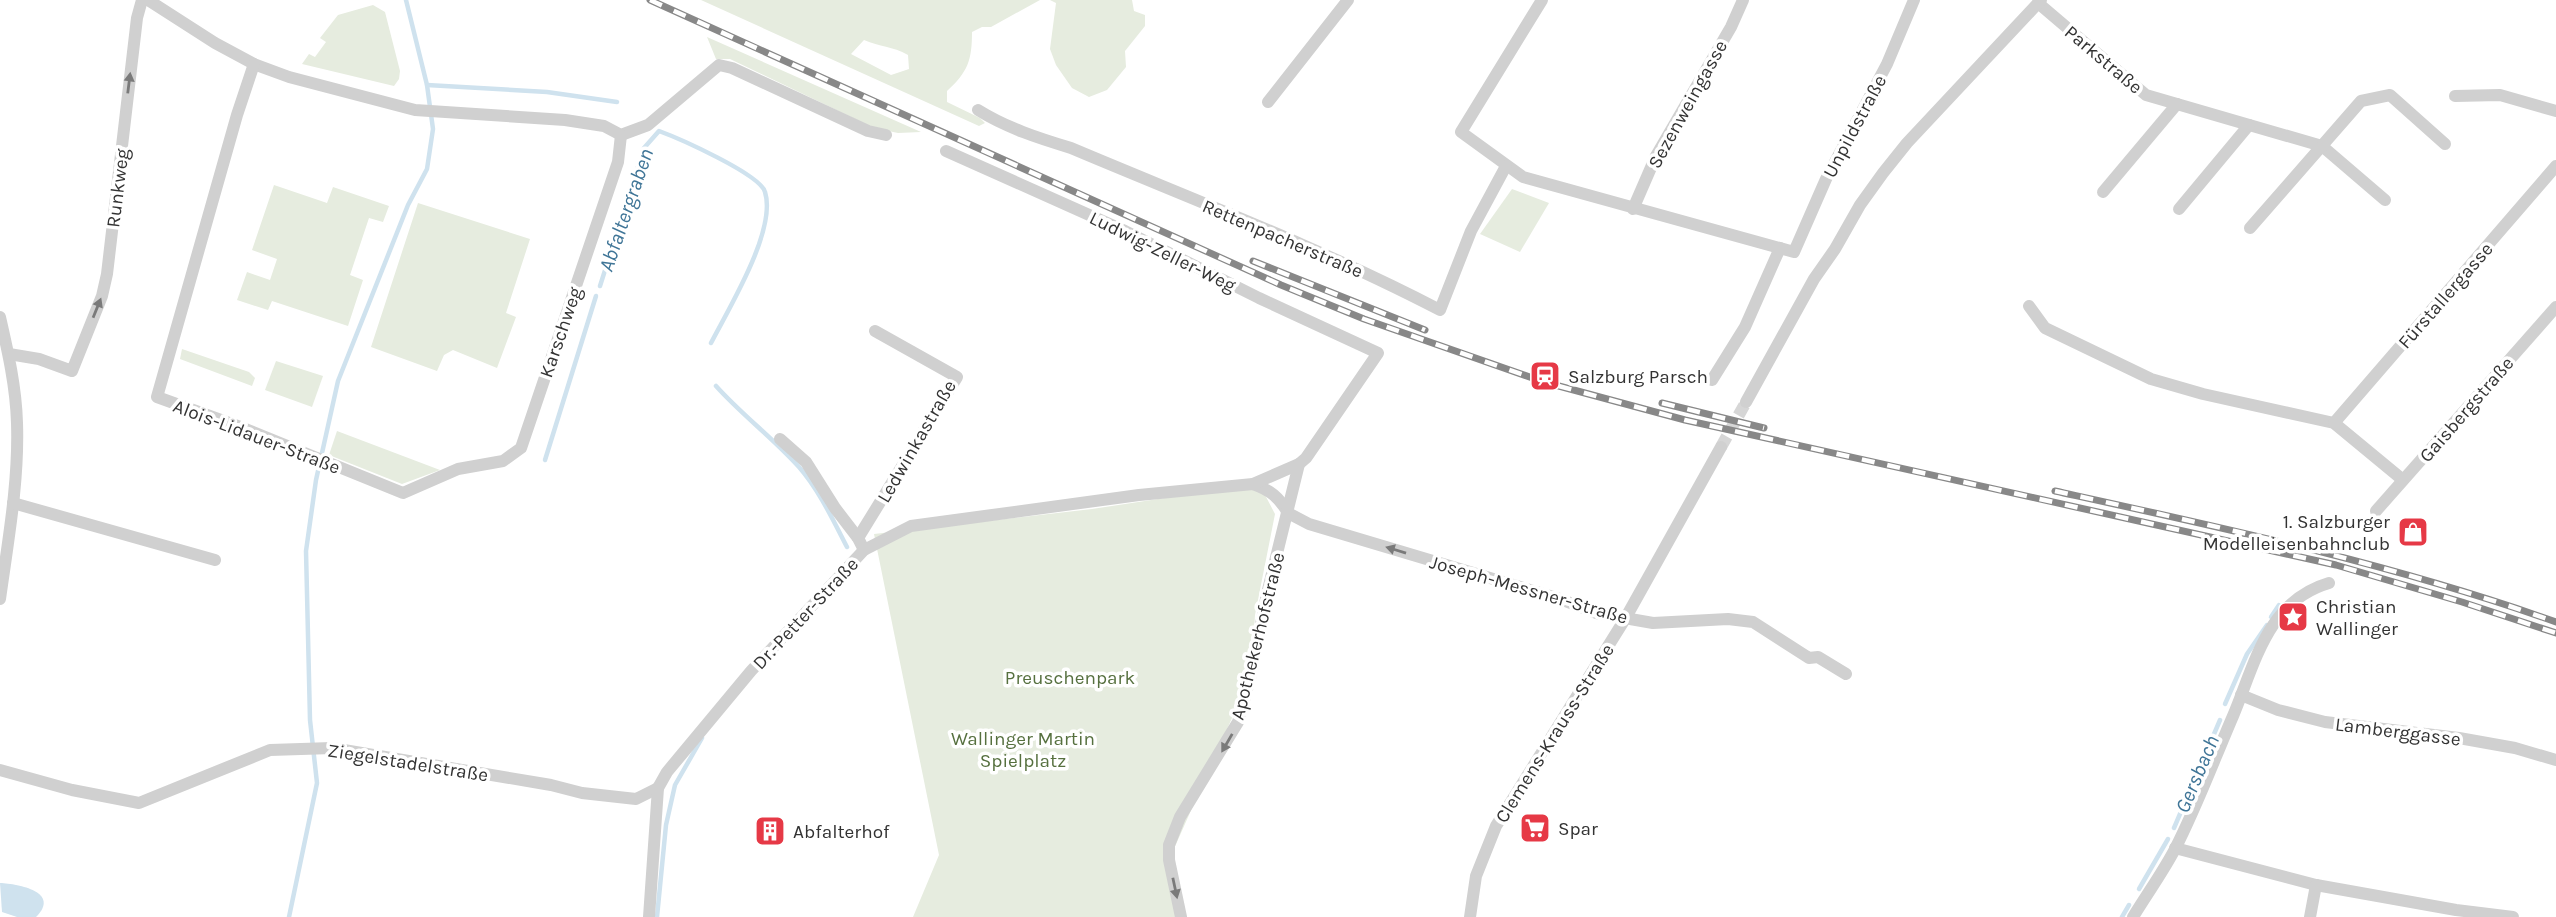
<svg xmlns="http://www.w3.org/2000/svg" width="2556" height="917" viewBox="0 0 2556 917" font-family="Karla,sans-serif">
<style>
.green{fill:#e6ecdf;fill-rule:evenodd}
.water{fill:#cfe2ee}
.lines{fill:none;stroke-linecap:round;stroke-linejoin:round}
.stream{stroke:#cfe2ee;stroke-width:4.5}
.street-tunnel{stroke:#d6d6d6;stroke-width:12;stroke-dasharray:12 6;stroke-linecap:butt}
.street{stroke:#d0d0d0;stroke-width:12}
.rail-casing{stroke:#888;stroke-width:7}
.rail{stroke:#fff;stroke-width:4.5;stroke-dasharray:13;stroke-linecap:butt}
.oneway{fill:#7a7a7a}
.labels{text-anchor:middle;stroke-width:7;stroke-linejoin:round;paint-order:stroke}
.street-label{font-size:19px;fill:#333;stroke:#fff}
.poi-label{font-size:19px;fill:#333;stroke:#fff;text-anchor:start}
.park-label{font-size:19px;fill:#56703f;stroke:#fff}
.water-label{font-size:21px;font-style:italic;fill:#3f7597;stroke:#fff}
</style>
<rect width="100%" height="100%" fill="#fff"/>
<g class="green">
<path d="M701 0H1040L991 27H982L972 32C972 60 968 72 947 91V102L980 118 985 123 979 126ZM864 40C880 47 892 46 908 55L909 69 891 75 851 54Z"/>
<path d="M1050 0H1132L1134 11 1145 15V26L1125 51 1126 67 1107 90 1089 97 1072 88 1056 65 1050 49 1056 3Z"/>
<path d="M373 5 385 12 400 71 399 79 394 86 302 64 309 54 315 57 326 42 320 38 338 15Z"/>
<path d="M707 37 921 132 898 133 874 128 730 59H716Z"/>
<path d="M274 185 327 203 333 187 389 206 383 222 369 218 350 275 363 280 348 326 272 301 268 310 237 300 247 272 270 280 277 259 252 250Z"/>
<path d="M1512 189 1549 203 1520 252 1480 234Z"/>
<path d="M418 203 530 239 506 313 516 317 497 368 453 350 444 355 437 371 371 347Z"/>
<path d="M182 349 249 372 255 378 252 386 180 359Z"/>
<path d="M276 361 323 376 312 407 265 390Z"/>
<path d="M337 431 440 470 402 484 329 455Z"/>
<path d="M1244 486 1264 493 1275 514 1255 615 1251 675 1169 860 1177 917H913L939 855 874 534 1092 509Z"/>
</g>
<path class="water" d="M0 883C19 884 61 892 36 917H17L2 912Z"/>
<g class="lines">
<g class="stream">
<path d="M427 85 547 92 617 102"/>
<path d="M600 286 644 148 659 131C678 138 760 174 765 192 777 230 729 308 711 343"/>
<path d="M716 386C742 415 773 438 799 467 819 490 833 520 847 547"/>
<path d="M545 460 596 296"/>
<path d="M2271 617 2279 605"/>
<path d="M2225 704 2247 654 2267 625"/>
<path d="M2174 828 2220 720"/>
<path d="M2139 889 2168 839"/>
<path d="M289 917 317 783 310 720 306 551 316 480 338 381 408 205 427 169 433 129 427 85 406 0"/>
<path d="M657 917 666 825 675 785 702 738"/>
<path d="M2122 917 2129 905"/>
</g>
<path class="street-tunnel" d="M1721 447 1746 402"/>
<g class="street">
<path d="M148 0 215 43 254 64 289 77 415 110 565 120 604 126 621 135 648 125 719 65 732 68 868 131 886 135"/>
<path d="M1542 0 1461 132 1523 177 1794 252 1826 179 1887 64 1914 0"/>
<path d="M2038 3 2146 95 2322 146 2385 200"/>
<path d="M254 64 237 115 157 397 243 428 403 493 458 469 503 461 521 448 618 162 621 135"/>
<path d="M2455 96 2500 95 2556 111"/>
<path d="M1268 102 1348 0"/>
<path d="M978 110C1007 128 1038 138 1071 148 1194 200 1321 248 1440 310L1471 231 1506 166"/>
<path d="M2103 192 2177 104"/>
<path d="M1633 209 1656 156 1731 27 1743 0"/>
<path d="M2179 209 2249 125"/>
<path d="M2250 228 2361 101 2390 95 2445 144"/>
<path d="M2029 306 2045 328 2151 379 2203 394 2334 423 2403 480"/>
<path d="M0 317C8 352 16 387 17 423 19 481 8 541 0 599"/>
<path d="M9 354 39 359 72 371 102 296 107 274 137 18 142 0"/>
<path d="M1712 380 1745 327 1780 248"/>
<path d="M1746 402 1814 279 1835 249 1860 205 1883 173 1907 143 2041 0"/>
<path d="M2334 423 2556 166"/>
<path d="M780 439 806 462 835 508 858 538"/>
<path d="M1253 484C1270 490 1279 497 1288 513"/>
<path d="M13 503 215 560"/>
<path d="M2376 511 2556 307"/>
<path d="M1288 513 1309 524 1560 599 1596 613 1653 623 1728 619 1753 622 1809 658 1818 657 1846 674"/>
<path d="M864 550 858 538 957 377 875 331"/>
<path d="M2241 695 2278 710 2325 722 2459 738 2515 748 2556 760"/>
<path d="M0 770 72 790 139 803 270 750 332 748 551 785 582 793 636 799 658 788"/>
<path d="M2175 848 2316 885 2456 910 2513 917"/>
<path d="M649 917 658 788 667 772 751 671 864 550 911 526 1139 495 1253 484 1299 464 1306 458 1378 353 1259 298 1125 231 946 151"/>
<path d="M1181 917 1169 860V845L1180 817 1238 722 1251 675 1267 594 1299 464"/>
<path d="M1470 917 1476 876 1496 826 1625 619 1721 447"/>
<path d="M2133 917C2147 894 2163 872 2175 849 2197 806 2214 760 2233 716 2255 664 2267 601 2329 583"/>
<path d="M2310 917 2316 885"/>
</g>
<g class="rail-casing">
<g id="rail">
<path d="M650 0 1281 285 1364 319 1544 382 1685 420 2336 565 2462 602 2556 633"/>
<path d="M1253 261 1425 330"/>
<path d="M1662 403 1764 428"/>
<path d="M2055 491C2224 528 2393 564 2556 622"/>
</g>
</g>
<use href="#rail" class="rail"/>
</g>
<defs><path id="oneway-solid" d="M-6-.8H1V-3.2L6.5 0L1 3.2V.8H-6Z" transform="scale(1.75)"/></defs>
<g class="oneway">
<use href="#oneway-solid" transform="translate(129 83) rotate(-83)"/>
<use href="#oneway-solid" transform="translate(97 308) rotate(-68)"/>
<use href="#oneway-solid" transform="translate(1396 550) rotate(-163)"/>
<use href="#oneway-solid" transform="translate(1227 743) rotate(120)"/>
<use href="#oneway-solid" transform="translate(1175 888) rotate(78)"/>
</g>
<defs>
<g id="station-square" transform="scale(1.575)"><rect x="-9" y="-9" width="18" height="18" rx="4" fill="#e63946" stroke="#fff"/><path d="M-3-6H3Q5-6 5-4V2Q5 4 3 4L4.5 6H3L1.5 4h-3L-3 6H-4.5L-3 4Q-5 4-5 2V-4Q-5-6-3-6ZM-3.5-4v3h7v-3ZM-3.5 1v1.5H-2V1ZM2 1v1.5H3.5V1Z" fill="#fff"/></g>
<g id="shop-square" transform="scale(1.575)"><rect x="-9" y="-9" width="18" height="18" rx="4" fill="#e63946" stroke="#fff"/><path d="M-5-2.5h2.3a2.7 3.5 0 0 1 5.4 0H5L5.5 6h-11ZM-1.5-2.5h3a1.5 2.3 0 0 0-3 0Z" fill="#fff"/></g>
<g id="sight-square" transform="scale(1.575)"><rect x="-9" y="-9" width="18" height="18" rx="4" fill="#e63946" stroke="#fff"/><path d="M0-6L1.8-2.2L6-1.7L2.9 1.2L3.7 5.4L0 3.3L-3.7 5.4L-2.9 1.2L-6-1.7L-1.8-2.2Z" fill="#fff"/></g>
<g id="supermarket-square" transform="scale(1.575)"><rect x="-9" y="-9" width="18" height="18" rx="4" fill="#e63946" stroke="#fff"/><path d="M-6-5.5h2.5l.6 2H6L4.5 2H-2.5L-4.4-4H-6ZM-1.5 3.2a1.3 1.3 0 1 0 .1 0ZM3 3.2a1.3 1.3 0 1 0 .1 0Z" fill="#fff"/></g>
<g id="building-square" transform="scale(1.575)"><rect x="-9" y="-9" width="18" height="18" rx="4" fill="#e63946" stroke="#fff"/><path d="M-4-6H4V6H1V3H-1V6H-4ZM-2.5-4.3h1.7v1.8h-1.7ZM.8-4.3h1.7v1.8H.8ZM-2.5-1h1.7V.8h-1.7ZM.8-1h1.7V.8H.8Z" fill="#fff"/></g>
</defs>
<g fill-rule="evenodd">
<use href="#station-square" x="1545" y="376"/>
<use href="#shop-square" x="2413" y="532"/>
<use href="#sight-square" x="2293" y="617"/>
<use href="#supermarket-square" x="1535" y="828"/>
<use href="#building-square" x="770" y="831"/>
</g>
<g class="labels">
<g class="street-label">
<text transform="translate(2104 59) rotate(40)" y="7">Parkstraße</text>
<text transform="translate(1687 104) rotate(-61)" y="7">Sezenweingasse</text>
<text transform="translate(1854 126) rotate(-62)" y="7">Unpildstraße</text>
<text transform="translate(117 188) rotate(-83)" y="7">Runkweg</text>
<text transform="translate(1283 238) rotate(23)" y="7">Rettenpacherstraße</text>
<text transform="translate(1163 251) rotate(26)" y="7">Ludwig-Zeller-Weg</text>
<text transform="translate(2445 295) rotate(-49)" y="7">Fürstallergasse</text>
<text transform="translate(560 332) rotate(-71)" y="7">Karschweg</text>
<text transform="translate(2466 409) rotate(-49)" y="7">Gaisbergstraße</text>
<text transform="translate(257 436) rotate(21)" y="7">Alois-Lidauer-Straße</text>
<text transform="translate(916 441) rotate(-60)" y="7">Ledwinkastraße</text>
<text transform="translate(1529 589) rotate(16)" y="7">Joseph-Messner-Straße</text>
<text transform="translate(805 613) rotate(-47)" y="7">Dr.-Petter-Straße</text>
<text transform="translate(1257 636) rotate(-76)" y="7">Apothekerhofstraße</text>
<text transform="translate(2398 731) rotate(7)" y="7">Lamberggasse</text>
<text transform="translate(1554 733) rotate(-58)" y="7">Clemens-Krauss-Straße</text>
<text transform="translate(408 762) rotate(9)" y="7">Ziegelstadelstraße</text>
</g>
<g class="poi-label">
<text x="1568" y="383">Salzburg Parsch</text>
<text x="2390" y="528" text-anchor="end">1. Salzburger<tspan x="2390" dy="22">Modelleisenbahnclub</tspan></text>
<text x="2316" y="613">Christian<tspan x="2316" dy="22">Wallinger</tspan></text>
<text x="1558" y="835">Spar</text>
<text x="793" y="838">Abfalterhof</text>
</g>
<g class="park-label">
<text x="1070" y="684">Preuschenpark</text>
<text x="1023" y="745">Wallinger Martin<tspan x="1023" dy="22">Spielplatz</tspan></text>
</g>
<g class="water-label">
<text transform="translate(626 210) rotate(-71)" y="7">Abfaltergraben</text>
<text transform="translate(2197 774) rotate(-67)" y="7">Gersbach</text>
</g>
</g>
</svg>
